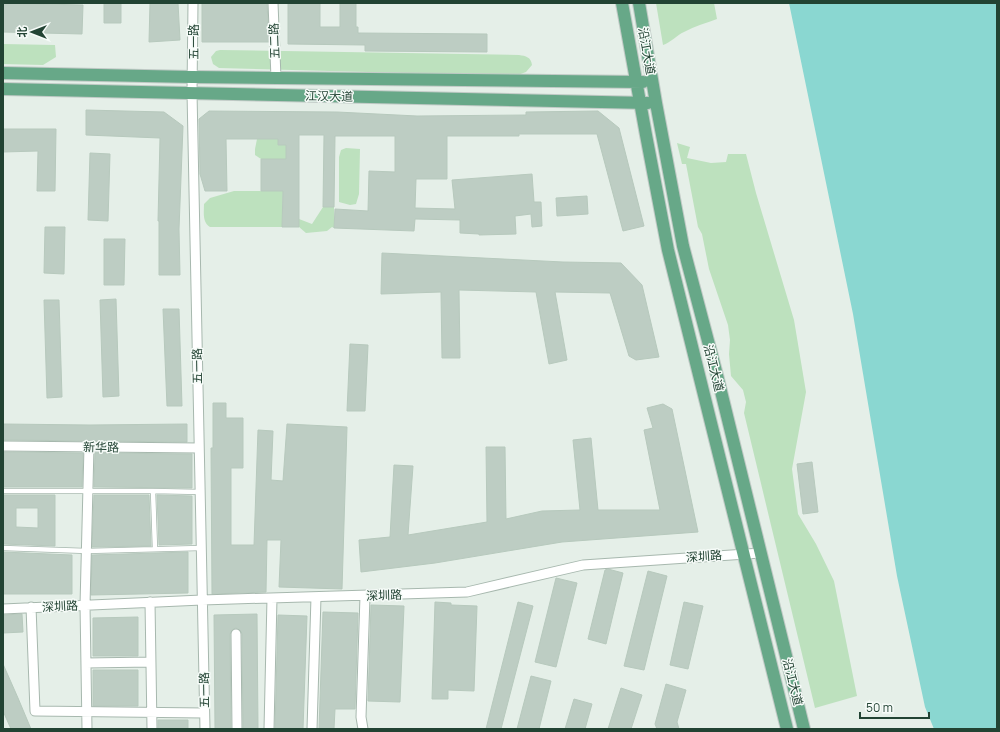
<svg xmlns="http://www.w3.org/2000/svg" width="1000" height="732" font-family="Manrope,'Noto Sans SC',sans-serif">
<rect width="100%" height="100%" fill="#e5efe8"/>
<!-- green -->
<path fill="#bde1be" d="M656,3H714L717,19C706,23 695,26 684,32C677,35 670,43 663,45Z
M3,44L55,45L56,57L43,65L3,64Z
M220,50L519,55C526,56 531,57 532,65L526,72L515,76L219,68L213,64L211,57L216,51Z
M257,139H278L286,145V159H261L255,155V149Z
M677,143L690,147L687,158L711,163L726,162L728,154H746L756,193L794,320L806,392L792,469L798,514L816,544L834,581L857,696L815,708L744,413L746,402L743,390L731,376L729,354L730,340L728,325L709,269L702,234L698,227L686,164H682Z
M346,148L360,149L359,194L356,204L350,205L339,202V157L341,150Z
M234,191H283L282,227H210C202,222 204,212 204,204L210,198Z
M323,207H334V228L332,227L327,231L306,233L299,227V219L312,224Z"/>
<!-- water -->
<path fill="#8ad7d1" d="M789,3H997V729H934L925,707L897,576L853,314Z"/>
<!-- building -->
<path fill="#bdcdc3" stroke="#b7c9bd" fill-rule="evenodd" d="M3,3L83,5L82,34L3,32Z
M104,3H121V23H104Z
M150,3H178L180,40L149,42Z
M202,3H267L269,42H202Z
M288,3H320V27H340V3H356V27H358V33L487,34V52L365,51V45L288,44Z
M86,110L164,112L183,126L179,229L180,275H159V221H158L160,138L86,135Z
M209,111L337,112L417,116L526,115V112L598,111L619,128L644,226L623,231L597,134H519V136H447V179H416L415,208L455,209L452,180L532,174L534,202H541L542,226L532,227L531,214L515,216L516,234L479,235V234L460,233V220L415,219L414,231L334,228L335,209L368,211L369,171L395,172V136H335L334,207H323L324,135H299V227H282L283,191H261V159H286V145H278V139H226L227,191H205L200,174L199,119Z
M3,129H56L55,191H37L38,151L3,152Z
M90,153L110,154L108,221L88,220Z
M587,196L588,214L557,216L556,198Z
M45,227H65L64,274L44,273Z
M104,239H125L124,285H104Z
M382,253L563,262L621,263L642,285L659,357L636,360L629,356L610,293L555,292L567,360L549,364L536,292L459,290L460,358H442L441,292L381,294Z
M116,299L119,396L103,397L100,300Z
M44,300H59L62,397L47,398Z
M163,309H179L182,406H167Z
M350,344L368,345L365,411H347Z
M213,403H226V418H243V468H231V545H254L258,430L273,431L271,480L283,481L287,424L347,427L342,589L279,587L281,540H267L266,592L212,594L211,448H213Z
M663,404L672,409L698,532L562,542L435,563L361,572L359,540L390,537L394,465L413,466L408,535L487,522L486,447H505L506,519L542,511L580,510L573,440L591,438L598,510H660L644,430L653,428L647,408Z
M3,424L90,425L187,424V442L3,440Z
M4,452L83,453L82,487H3Z
M95,453L192,454V488L94,487Z
M812,462L818,512L803,514L797,464Z
M3,495H55V546L3,544ZM16,508H38V528L16,527Z
M94,495H149L151,546L92,547Z
M157,495L192,496V544L159,545Z
M3,552L72,555V594H3Z
M188,552V593L91,595L92,555Z
M608,569L623,573L606,644L588,639L605,570Z
M648,571L667,576L644,670L624,666Z
M556,578L577,583L556,667L535,662Z
M435,602L451,603V605L477,606L474,691L448,690V699H432Z
M518,602L533,606L521,652L501,729H486Z
M684,602L703,606L688,669L670,665Z
M371,605L404,606L400,702L368,701Z
M323,612L358,613L355,709H335L334,729H319Z
M22,614L23,632L3,633V615Z
M257,614L258,729H243L242,634L241,631L236,628L233,629L230,634L231,729H215L214,615Z
M278,615L307,616L303,729H275Z
M138,617V656H93V618Z
M3,664L18,698L31,729H11L3,711Z
M93,670H138V706H93Z
M531,676L551,681L539,729H517Z
M666,684L686,690L677,722L679,729H657L655,724Z
M621,688L642,695L631,729H608Z
M574,699L592,704L585,729H565Z
M158,720H188V729H158Z"/>
<g fill="none" stroke-linecap="round" stroke-linejoin="round">
<defs>
<path id="lane" d="M3,491H153L155,549
M153,491L200,492
M3,548L87,551L201,548"/>
<path id="street" d="M193,3L192,92L205,729
M273,3L276,78
M3,446L199,448
M150,602L152,729
M31,607L35,711L204,713
M3,609L202,600L467,592L583,565L761,553
M236,634L237,729
M86,663L151,662
M87,729L85,605L89,447
M269,729L272,598
M312,729L316,597
M363,729L361,717L365,596"/>
<path id="primary" d="M622,3L646,135L668,250L787,729
M639,3L656,103L683,246L717,375L804,729
M3,73L192,77L643,82
M3,89L648,103"/>
</defs>
<!-- lane casing -->
<use href="#lane" stroke="#a7b8ae" stroke-width="6"/>
<!-- street casing -->
<use href="#street" stroke="#a7b8ae" stroke-width="11"/>
<!-- primary casing -->
<use href="#primary" stroke="#c1cac6" stroke-width="14"/>
<!-- lane -->
<use href="#lane" stroke="#fff" stroke-width="4.5"/>
<!-- street -->
<use href="#street" stroke="#fff" stroke-width="9"/>
<!-- primary -->
<use href="#primary" stroke="#67a888" stroke-width="12"/>
</g>
<g text-anchor="middle" dominant-baseline="central" stroke-width="3" stroke-linejoin="round" paint-order="stroke">
<!-- street labels -->
<g font-size="12" fill="#224333" stroke="#f6fbf8">
<text transform="translate(274 41) rotate(-92)">五二路</text>
<text transform="translate(193 42) rotate(-90)">五一路</text>
<text transform="translate(647 51) rotate(80)">沿江大道</text>
<text transform="translate(329 96) rotate(1)">江汉大道</text>
<text transform="translate(197 366) rotate(-91)">五一路</text>
<text transform="translate(714 368) rotate(76)">沿江大道</text>
<text transform="translate(101 447) rotate(1)">新华路</text>
<text transform="translate(704 556) rotate(-4)">深圳路</text>
<text transform="translate(384 595) rotate(-2)">深圳路</text>
<text transform="translate(60 606) rotate(-3)">深圳路</text>
<text transform="translate(793 682) rotate(76)">沿江大道</text>
<text transform="translate(204 690) rotate(-91)">五一路</text>
</g>
</g>
<!-- border -->
<rect width="1000" height="732" fill="none" stroke="#224333" stroke-width="8"/>
<!-- north arrow -->
<g transform="translate(32 32) rotate(270)" stroke="#f6fbf8" stroke-width="3" paint-order="stroke">
<path d="M0-3L7 15L0 10L-7 15Z" fill="#224333"/>
<text y="-6" font-size="11" font-weight="bold" text-anchor="middle" fill="#224333">北</text>
</g>
<!-- scale -->
<path d="M860 712v6h69v-6" fill="none" stroke="#224333" stroke-width="2"/>
<text x="866" y="712" font-size="12" fill="#224333" stroke="#f6fbf8" stroke-width="3" paint-order="stroke">50 m</text>
</svg>
